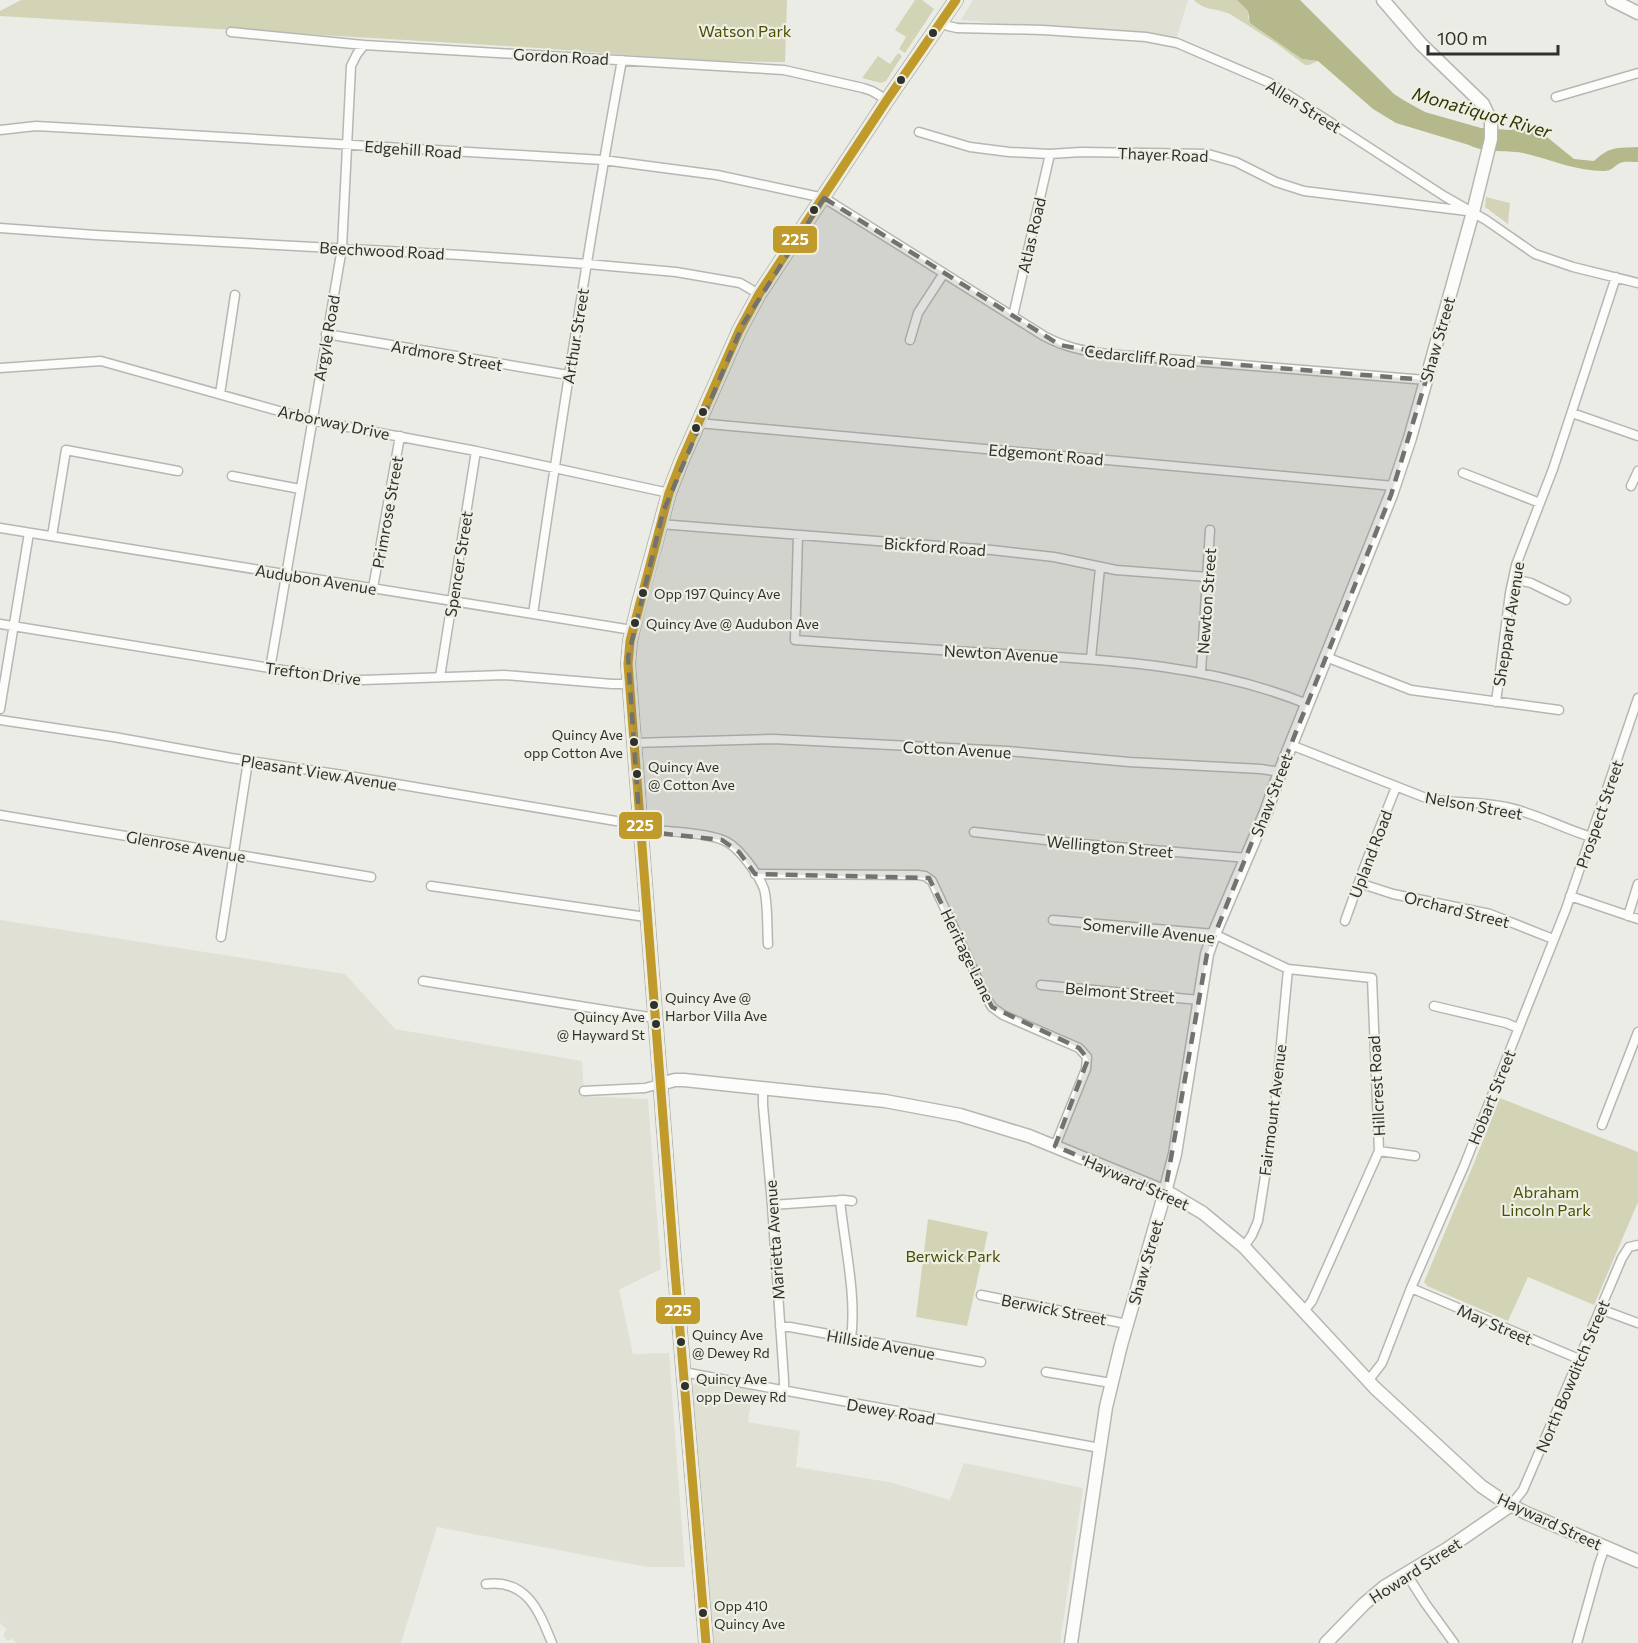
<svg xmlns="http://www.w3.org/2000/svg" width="1638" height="1643" font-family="Commissioner,sans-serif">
<rect width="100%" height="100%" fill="#ecece7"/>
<!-- built -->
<path fill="#e0e1d4" d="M973,0H1188L1176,40L961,20Z
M0,920L345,974L395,1029L582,1061L584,1096L648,1099L661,1269L619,1290L633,1354L669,1353L685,1567H647L437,1527L401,1643H16L13,1639L7,1641L3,1634L7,1630L0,1623Z
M696,1382H701L753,1390L748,1422L800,1431L796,1467L889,1482L950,1500L964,1463L1083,1488L1060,1643H713L691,1388Z"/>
<!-- green -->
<path fill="#d3d4b6" d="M21,0H787L785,62L719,61L641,56L538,48L0,16V11Z
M915,0H922L934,9L905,53L899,49L906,37L895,30Z
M1194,0H1237L1248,11V18L1302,59L1318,61L1309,65H1305L1277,44L1230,14C1217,8 1204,11 1194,0Z
M898,53L902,56L886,81L881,83L862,78L878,56L890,64Z
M1486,197L1510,203L1508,224L1485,207Z
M1500,1098L1638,1152V1202L1594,1305L1528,1277L1508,1321L1427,1286L1424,1282L1474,1163Z
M928,1219L988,1232L967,1326L916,1317Z"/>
<!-- water -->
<path fill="#b5b88a" d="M1237,0H1300L1394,94L1405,101L1425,112L1481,128L1510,130L1524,128L1547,137L1574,159L1594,161C1610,146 1617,148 1638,147V162C1633,162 1624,161 1620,163C1614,166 1612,171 1604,171C1575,171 1550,159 1523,153C1502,149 1490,155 1469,145L1396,123L1373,109L1318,61L1302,59L1250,23L1248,11Z"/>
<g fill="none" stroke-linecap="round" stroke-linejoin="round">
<defs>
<path id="street" d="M941,22L948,26L957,28L1043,30L1146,37L1177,43L1270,83L1444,196L1486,220L1535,254L1573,267L1638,283
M231,32L364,45L784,70L863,88L872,91L887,100
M1556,97L1638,73
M0,130L36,126L72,128L603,160L717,175L824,198L1044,336C1064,347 1084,351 1107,354L1426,380
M919,132L970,147L1009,152L1050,154L1081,152L1208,154L1236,162L1276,182L1304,191L1467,211
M0,228L95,235L461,255L587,264L676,272L740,283L759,294
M1013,316L1050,154
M326,334L568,375
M910,340L918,313L944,273
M0,368L101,361L311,420L476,451L669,493
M220,394L235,295
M1572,413L1638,436
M698,423L1394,486
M1463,473L1540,503
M232,476L300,489
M1631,486L1638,471
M660,524L992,550L1054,557L1116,570L1208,577
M0,528L632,630
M798,535L795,640C864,645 934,650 1004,654C1108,660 1209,664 1307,704
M52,536L66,450L178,471
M1513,579L1531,583L1566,600
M373,588L400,436
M533,614C560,429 588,244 622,60
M0,624L338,679L363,680L504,675L612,684H628
M1326,657L1411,690L1559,710
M1091,658L1100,568
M270,669L342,248L351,66L357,54L364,45
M1201,672L1210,530
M440,677L476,451
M1496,702L1510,593L1516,565L1553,469L1616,277
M0,709L29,533
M0,720L114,737L231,758L349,776L616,821L639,822
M633,743L774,739L1008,751L1129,762L1261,769L1280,772
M1291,745L1426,798C1452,804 1480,801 1506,807C1535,813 1562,828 1591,837
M0,815L371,877
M640,831C658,829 711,833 727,842C740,849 759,875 764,889C768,902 767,930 768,944
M974,832L1082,844L1247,858
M755,874L918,875L925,876L932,881L987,999L992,1007L1003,1015L1079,1048L1087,1057L1086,1069L1055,1146
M1359,883L1393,894L1490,914L1553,939
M431,886L646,917
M1570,896L1638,919
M1628,916L1638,884
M1053,920L1214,934L1288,969L1372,978L1379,1151L1312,1301L1304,1311
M1345,921L1365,865L1396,787
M221,937L248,761
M423,981L655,1018
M1041,985L1199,1000
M1434,1006L1506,1023L1518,1028
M763,1088V1105L772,1205L784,1380V1391
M584,1091L645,1088L660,1084
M1602,1125L1638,1032
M1379,1151L1415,1156
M840,1200C844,1242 857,1297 851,1338
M772,1205L844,1200L852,1201
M1244,1247L1252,1235L1258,1221L1274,1119L1288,969
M1411,1288L1579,1359
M981,1295L1127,1324
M1600,1309L1638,1323
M780,1327H790L981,1362
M683,1372L1100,1448
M1046,1372L1111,1383
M1368,1381L1382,1363L1411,1288L1464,1166L1566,909L1638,698
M1511,1505L1523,1490L1622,1258L1629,1247L1638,1245
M1406,1573L1425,1603L1454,1643
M486,1584C527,1579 539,1611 552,1643
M1577,1643L1599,1564L1605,1547"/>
<path id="secondary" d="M1612,0L1638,13
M660,1084L675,1080H684L885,1101L960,1115L1029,1136L1171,1194L1203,1213L1244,1247L1375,1388L1481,1486L1503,1501L1526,1513L1638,1561
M1071,1643L1106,1407L1121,1345L1165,1192L1175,1154L1207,954L1214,934L1266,812L1280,772L1391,495L1410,438L1473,212L1491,139V121L1483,104L1421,44L1383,0
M1326,1643L1364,1604L1384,1587L1447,1549L1511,1505"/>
<path id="primary" d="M706,1643L674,1260L628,664L630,641L639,603L669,493L681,462L739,331L759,294L887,100L956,0"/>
</defs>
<!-- street casing -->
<use href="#street" stroke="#b6b7b2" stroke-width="11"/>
<!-- secondary casing -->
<use href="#secondary" stroke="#b6b7b2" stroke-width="15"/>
<!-- primary casing -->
<use href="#primary" stroke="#b6b7b2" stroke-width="16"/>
<!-- street -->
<use href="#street" stroke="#fcfcfb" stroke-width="8"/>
<!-- secondary -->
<use href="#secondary" stroke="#fcfcfb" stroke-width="12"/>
<!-- primary -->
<use href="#primary" stroke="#fcfcfb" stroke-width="14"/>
<defs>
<path id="bus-1" d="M706,1643L674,1260L628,664L630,641L669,493L681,462L739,331L759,294L887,100L956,0"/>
</defs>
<!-- bus-1 casing -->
<use href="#bus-1" stroke="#eeefe4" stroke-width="14"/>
<!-- bus-1 -->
<use href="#bus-1" stroke="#c19a2c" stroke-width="9"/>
</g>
<!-- marked area -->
<path fill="#72726e" fill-opacity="0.2" stroke="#72726e" stroke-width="4.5" stroke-dasharray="12 8" stroke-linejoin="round" d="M824,198L1060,345L1107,354L1426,380L1391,495L1207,954L1165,1192L1055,1146L1088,1059L1079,1048L992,1007L929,878L755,874L739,852L722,840L640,831L628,657L663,512L743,324Z"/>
<!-- markers -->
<g fill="#30312d" stroke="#eeefe4" stroke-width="2">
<circle cx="933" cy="33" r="5"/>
<circle cx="901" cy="80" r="5"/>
<circle cx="814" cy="210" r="5"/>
<circle cx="703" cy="412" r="5"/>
<circle cx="696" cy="428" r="5"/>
<circle cx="643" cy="593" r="5"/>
<circle cx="635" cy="623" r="5"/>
<circle cx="634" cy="742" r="5"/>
<circle cx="637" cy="774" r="5"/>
<circle cx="654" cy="1005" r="5"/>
<circle cx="656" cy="1024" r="5"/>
<circle cx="681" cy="1342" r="5"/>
<circle cx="685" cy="1386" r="5"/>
<circle cx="703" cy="1613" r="5"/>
</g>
<g text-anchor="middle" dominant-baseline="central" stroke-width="4.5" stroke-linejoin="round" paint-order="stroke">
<!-- bus labels -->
<g font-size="14" fill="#30312d" stroke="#eeefe4" text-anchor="start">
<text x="654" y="593">Opp 197 Quincy Ave</text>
<text x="646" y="623">Quincy Ave @ Audubon Ave</text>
<text x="623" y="734" text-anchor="end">Quincy Ave<tspan x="623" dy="18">opp Cotton Ave</tspan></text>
<text x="648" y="766">Quincy Ave<tspan x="648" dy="18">@ Cotton Ave</tspan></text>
<text x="665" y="997">Quincy Ave @<tspan x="665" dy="18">Harbor Villa Ave</tspan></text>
<text x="645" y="1016" text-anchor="end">Quincy Ave<tspan x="645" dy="18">@ Hayward St</tspan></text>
<text x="692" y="1334">Quincy Ave<tspan x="692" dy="18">@ Dewey Rd</tspan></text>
<text x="696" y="1378">Quincy Ave<tspan x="696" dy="18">opp Dewey Rd</tspan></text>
<text x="714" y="1605">Opp 410<tspan x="714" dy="18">Quincy Ave</tspan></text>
</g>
<!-- park labels -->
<g font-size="16" fill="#4d4e00" stroke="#eeefe4">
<text x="745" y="30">Watson Park</text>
<text x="1546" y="1191">Abraham<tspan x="1546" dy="18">Lincoln Park</tspan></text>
<text x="953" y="1255">Berwick Park</text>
</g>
<!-- street labels -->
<g font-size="16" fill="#30312d" stroke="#eeefe4">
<text transform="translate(561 56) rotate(3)">Gordon Road</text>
<text transform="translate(1304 106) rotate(32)">Allen Street</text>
<text transform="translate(413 149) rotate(4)">Edgehill Road</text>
<text transform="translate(1163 154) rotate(2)">Thayer Road</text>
<text transform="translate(1031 235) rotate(-77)">Atlas Road</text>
<text transform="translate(382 250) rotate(3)">Beechwood Road</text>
<text transform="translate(575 336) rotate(-81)">Arthur Street</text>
<text transform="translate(326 338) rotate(-80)">Argyle Road</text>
<text transform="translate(1437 339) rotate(-74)">Shaw Street</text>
<text transform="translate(447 355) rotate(10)">Ardmore Street</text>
<text transform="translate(1140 356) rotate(6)">Cedarcliff Road</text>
<text transform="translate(334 422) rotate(12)">Arborway Drive</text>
<text transform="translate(1046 454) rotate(5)">Edgemont Road</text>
<text transform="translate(387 512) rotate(-80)">Primrose Street</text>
<text transform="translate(935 546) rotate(4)">Bickford Road</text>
<text transform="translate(458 564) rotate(-81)">Spencer Street</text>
<text transform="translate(316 579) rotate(9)">Audubon Avenue</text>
<text transform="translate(1206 601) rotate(-86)">Newton Street</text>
<text transform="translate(1508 624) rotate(-81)">Sheppard Avenue</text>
<text transform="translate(1001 653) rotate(3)">Newton Avenue</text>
<text transform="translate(313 673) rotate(7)">Trefton Drive</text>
<text transform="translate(957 749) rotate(3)">Cotton Avenue</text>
<text transform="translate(319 772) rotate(9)">Pleasant View Avenue</text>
<text transform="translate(1271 795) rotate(-69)">Shaw Street</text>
<text transform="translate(1474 805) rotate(10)">Nelson Street</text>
<text transform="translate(1599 814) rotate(-71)">Prospect Street</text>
<text transform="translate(186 846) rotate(10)">Glenrose Avenue</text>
<text transform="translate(1110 846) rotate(5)">Wellington Street</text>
<text transform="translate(1370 854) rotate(-69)">Upland Road</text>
<text transform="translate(1457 909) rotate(14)">Orchard Street</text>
<text transform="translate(1149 930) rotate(6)">Somerville Avenue</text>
<text transform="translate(968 955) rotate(64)">Heritage Lane</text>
<text transform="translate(1120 992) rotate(5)">Belmont Street</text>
<text transform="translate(1376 1086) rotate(-93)">Hillcrest Road</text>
<text transform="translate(1491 1097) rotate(-68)">Hobart Street</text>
<text transform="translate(1272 1110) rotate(-83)">Fairmount Avenue</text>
<text transform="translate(1137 1182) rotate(24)">Hayward Street</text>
<text transform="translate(774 1240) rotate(-94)">Marietta Avenue</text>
<text transform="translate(1145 1262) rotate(-74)">Shaw Street</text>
<text transform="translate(1054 1309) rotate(11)">Berwick Street</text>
<text transform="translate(1495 1324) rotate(23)">May Street</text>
<text transform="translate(881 1344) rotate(10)">Hillside Avenue</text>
<text transform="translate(1572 1376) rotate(-67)">North Bowditch Street</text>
<text transform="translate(891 1411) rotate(10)">Dewey Road</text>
<text transform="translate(1550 1521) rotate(25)">Hayward Street</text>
<text transform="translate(1415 1570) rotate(-33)">Howard Street</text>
</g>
<!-- water labels -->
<g font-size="18" font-style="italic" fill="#333400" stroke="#eeefe4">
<text transform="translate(1482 112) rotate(16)">Monatiquot River</text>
</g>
</g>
<g stroke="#eeefe4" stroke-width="2">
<rect x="772" y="225" width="46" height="29" rx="6" fill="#c19a2c"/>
<rect x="618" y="811" width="45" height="29" rx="6" fill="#c19a2c"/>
<rect x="655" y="1296" width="46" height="29" rx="6" fill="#c19a2c"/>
</g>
<g font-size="16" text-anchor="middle" font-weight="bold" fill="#fff">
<text x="795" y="245">225</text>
<text x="640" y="831">225</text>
<text x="678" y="1316">225</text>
</g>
<!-- scale -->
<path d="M1428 45v9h130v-9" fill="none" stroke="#30312d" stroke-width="3"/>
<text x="1437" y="45" font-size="18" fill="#30312d" stroke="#eeefe4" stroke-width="4.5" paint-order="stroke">100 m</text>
</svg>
